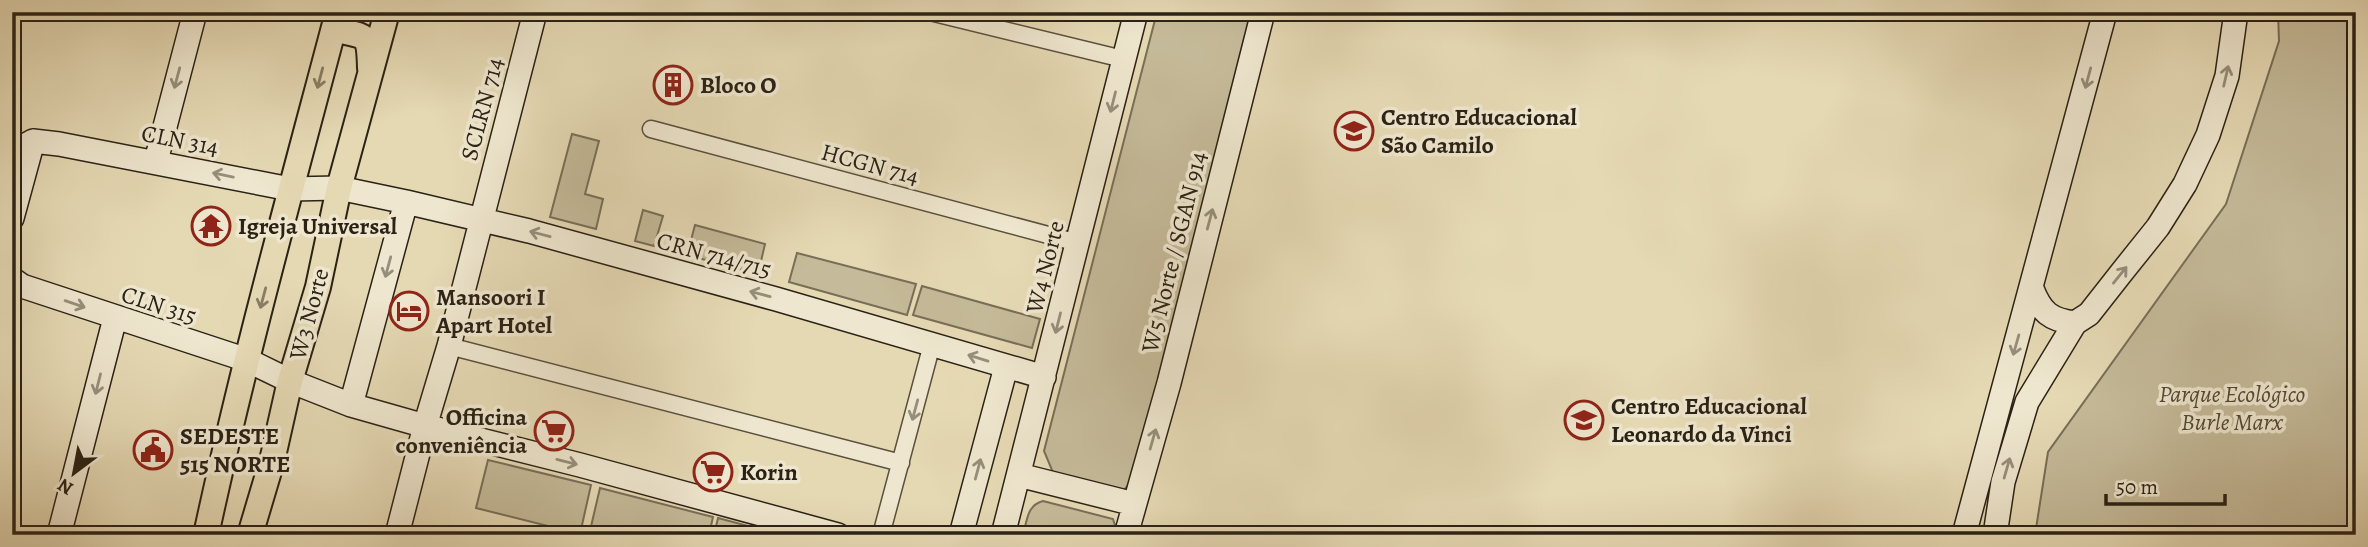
<svg xmlns="http://www.w3.org/2000/svg" width="2368" height="547" font-family="Alegreya,serif">
<rect width="100%" height="100%" fill="#e5d9b4"/>
<filter id="stains"><feTurbulence type="fractalNoise" baseFrequency=".00286" numOctaves="4"/><feColorMatrix values="0 0 0 0 .2 0 0 0 0 .09 0 0 0 0 .02 0 0 0 .5 -.17"/></filter>
<radialGradient id="worn" r=".72"><stop offset=".6" stop-color="#630" stop-opacity="0"/><stop offset="1" stop-color="#630" stop-opacity=".3"/></radialGradient>
<!-- green -->
<path fill="#c5ba99" stroke="#786e58" stroke-width="2" d="M1157,12H1255L1133,480L1122,492L1054,475L1044,451Z
M2278,12H2356V535H2035L2048,452L2226,204L2279,41Z
M572,134L599,141L585,194L603,199L596,229L550,217Z
M643,210L663,216L654,246L635,241Z
M695,225L765,244L758,274L687,255Z
M797,253L916,284L907,315L789,282Z
M922,286L1040,319L1032,348L913,315Z
M488,460L591,485L580,534L476,508Z
M600,488L713,517L709,535H589Z
M1043,501L1113,519L1118,535H1023C1027,521 1027,505 1043,501Z
M718,518L774,533L780,535H714Z"/>
<g fill="none" stroke-linecap="round" stroke-linejoin="round">
<defs>
<path id="street" d="M930,12L1123,59
M651,129L1078,243
M449,346L901,463
M881,535L932,344"/>
<path id="secondary" d="M12,153L33,141L59,144L290,189L339,188L406,202L529,231L776,299L1044,377
M156,161L195,12
M12,218L33,141
M12,279L22,286L247,360L290,381L351,405L425,426L580,465L838,535
M2032,289C2041,312 2050,320 2075,323
M351,405L406,202
M1019,475L1134,504
M59,535L115,318
M397,535L425,426L449,346L535,12
M961,535L1006,367
M1003,535L1136,12
M1126,535L1169,383L1263,12
M1964,535L2105,12
M1995,535L2003,482L2027,402L2075,323L2089,314L2122,272L2158,227L2185,184L2208,135L2227,76L2236,12"/>
<path id="primary" d="M334,29C367,38 369,31 370,68
M206,535C244,359 292,186 338,12
M250,535L272,461L290,381L318,287L339,188L387,12"/>
</defs>
<!-- street casing -->
<use href="#street" stroke="#5a503e" stroke-width="19"/>
<!-- secondary casing -->
<use href="#secondary" stroke="#2b2216" stroke-width="26"/>
<!-- primary casing -->
<use href="#primary" stroke="#2b2216" stroke-width="28"/>
<!-- street -->
<use href="#street" stroke="#eee6ce" stroke-width="16"/>
<!-- secondary -->
<use href="#secondary" stroke="#eee6ce" stroke-width="23"/>
<!-- primary -->
<use href="#primary" stroke="#e5d9b4" stroke-width="24"/>
</g>
<!-- one-way arrows -->
<defs><path id="oneway-shaft" d="M-6 0H5M1.5-3L5.5 0L1.5 3" fill="none" stroke-width="1.6" stroke-linecap="round" stroke-linejoin="round" transform="scale(1.75)"/></defs>
<g stroke="#968e7b">
<use href="#oneway-shaft" transform="translate(2226 76) rotate(-77)"/>
<use href="#oneway-shaft" transform="translate(177 78) rotate(105)"/>
<use href="#oneway-shaft" transform="translate(2088 78) rotate(105)"/>
<use href="#oneway-shaft" transform="translate(1113 102) rotate(104)"/>
<use href="#oneway-shaft" transform="translate(223 175) rotate(-168)"/>
<use href="#oneway-shaft" transform="translate(1210 219) rotate(-75)"/>
<use href="#oneway-shaft" transform="translate(540 234) rotate(-165)"/>
<use href="#oneway-shaft" transform="translate(388 267) rotate(105)"/>
<use href="#oneway-shaft" transform="translate(2120 275) rotate(-51)"/>
<use href="#oneway-shaft" transform="translate(760 294) rotate(-165)"/>
<use href="#oneway-shaft" transform="translate(75 304) rotate(19)"/>
<use href="#oneway-shaft" transform="translate(1058 323) rotate(104)"/>
<use href="#oneway-shaft" transform="translate(2016 345) rotate(106)"/>
<use href="#oneway-shaft" transform="translate(978 358) rotate(-163)"/>
<use href="#oneway-shaft" transform="translate(98 384) rotate(104)"/>
<use href="#oneway-shaft" transform="translate(915 410) rotate(105)"/>
<use href="#oneway-shaft" transform="translate(1153 439) rotate(-74)"/>
<use href="#oneway-shaft" transform="translate(567 462) rotate(14)"/>
<use href="#oneway-shaft" transform="translate(2007 468) rotate(-74)"/>
<use href="#oneway-shaft" transform="translate(978 469) rotate(-75)"/>
</g>
<g stroke="#887e65">
<use href="#oneway-shaft" transform="translate(320 78) rotate(105)"/>
<use href="#oneway-shaft" transform="translate(263 298) rotate(105)"/>
</g>
<!-- icons -->
<defs>
<symbol id="building-ring" viewBox="-11 -11 22 22"><circle r="9.5" fill="#eee6ce" stroke="#8f2418" stroke-width="1.5"/><path d="M-4-6H4V6H1V3H-1V6H-4ZM-2.5-4.3h1.7v1.8h-1.7ZM.8-4.3h1.7v1.8H.8ZM-2.5-1h1.7V.8h-1.7ZM.8-1h1.7V.8H.8Z" fill="#8f2418"/></symbol>
<symbol id="school-ring" viewBox="-11 -11 22 22"><circle r="9.5" fill="#eee6ce" stroke="#8f2418" stroke-width="1.5"/><path d="M0-5L7-2L0 1L-7-2ZM-4 1L0 2.5L4 1V4Q0 6-4 4Z" fill="#8f2418"/></symbol>
<symbol id="temple-ring" viewBox="-11 -11 22 22"><circle r="9.5" fill="#eee6ce" stroke="#8f2418" stroke-width="1.5"/><path d="M0-6L5-2H3V0L6.5 2.5H4V6H1.5V3h-3V6H-4V2.5H-6.5L-3 0V-2H-5Z" fill="#8f2418"/></symbol>
<symbol id="hotel-ring" viewBox="-11 -11 22 22"><circle r="9.5" fill="#eee6ce" stroke="#8f2418" stroke-width="1.5"/><path d="M-6-4.5h1.5V1H6V5H4.5V3h-9V5H-6ZM-4 0a1.8 1.8 0 1 1 3.6 0ZM.5 0V-2.5h3Q6-2.5 6 0Z" fill="#8f2418"/></symbol>
<symbol id="supermarket-ring" viewBox="-11 -11 22 22"><circle r="9.5" fill="#eee6ce" stroke="#8f2418" stroke-width="1.5"/><path d="M-6-5.5h2.5l.6 2H6L4.5 2H-2.5L-4.4-4H-6ZM-1.5 3.2a1.3 1.3 0 1 0 .1 0ZM3 3.2a1.3 1.3 0 1 0 .1 0Z" fill="#8f2418"/></symbol>
<symbol id="civic-ring" viewBox="-11 -11 22 22"><circle r="9.5" fill="#eee6ce" stroke="#8f2418" stroke-width="1.5"/><path d="M-.6-6.5H3V-4.5H.6V-3L4-1V1h2V6H-6V1h2V-1L-.6-3ZM-1.2 2.5V6h2.4V2.5Z" fill="#8f2418"/></symbol>
</defs>
<g fill-rule="evenodd">
<use href="#building-ring" x="651" y="63" width="44" height="44"/>
<use href="#school-ring" x="1332" y="109" width="44" height="44"/>
<use href="#temple-ring" x="189" y="204" width="44" height="44"/>
<use href="#hotel-ring" x="387" y="289" width="44" height="44"/>
<use href="#school-ring" x="1562" y="398" width="44" height="44"/>
<use href="#supermarket-ring" x="532" y="409" width="44" height="44"/>
<use href="#civic-ring" x="131" y="428" width="44" height="44"/>
<use href="#supermarket-ring" x="691" y="450" width="44" height="44"/>
</g>
<g text-anchor="middle" dominant-baseline="central" stroke-width="7" stroke-linejoin="round" paint-order="stroke">
<!-- poi labels -->
<g font-size="24" font-weight="bold" fill="#2b2216" stroke="#eee6ce" text-anchor="start">
<text x="700" y="85">Bloco O</text>
<text x="1381" y="117">Centro Educacional<tspan x="1381" dy="28">São Camilo</tspan></text>
<text x="238" y="226">Igreja Universal</text>
<text x="436" y="297">Mansoori I<tspan x="436" dy="28">Apart Hotel</tspan></text>
<text x="1611" y="406">Centro Educacional<tspan x="1611" dy="28">Leonardo da Vinci</tspan></text>
<text x="527" y="417" text-anchor="end">Officina<tspan x="527" dy="28">conveniência</tspan></text>
<text x="180" y="436">SEDESTE<tspan x="180" dy="28">515 NORTE</tspan></text>
<text x="740" y="472">Korin</text>
</g>
<!-- street labels -->
<g font-size="24" fill="#2b2216" stroke="#eee6ce">
<text transform="translate(482 109) rotate(-75)">SCLRN 714</text>
<text transform="translate(180 140) rotate(11)">CLN 314</text>
<text transform="translate(870 164) rotate(15)">HCGN 714</text>
<text transform="translate(1174 252) rotate(-76)">W5 Norte / SGAN 914</text>
<text transform="translate(714 255) rotate(15)">CRN 714/715</text>
<text transform="translate(1045 267) rotate(-76)">W4 Norte</text>
<text transform="translate(159 305) rotate(18)">CLN 315</text>
<text transform="translate(309 314) rotate(-75)">W3 Norte</text>
</g>
<!-- park labels -->
<g font-size="24" font-style="italic" fill="#524837" stroke="#eee6ce">
<text x="2232" y="394">Parque Ecológico<tspan x="2232" dy="28">Burle Marx</tspan></text>
</g>
</g>
<!-- margin -->
<rect width="2368" height="547" fill="none" stroke="#e5d9b4" stroke-width="42"/>
<rect x="14" y="14" width="2340" height="519" fill="none" stroke="#2b2216" stroke-width="3.5"/>
<rect x="21" y="21" width="2326" height="505" fill="none" stroke="#2b2216" stroke-width="2"/>
<!-- north arrow -->
<g transform="translate(74 473) rotate(212)" stroke="#eee6ce" stroke-width="5" paint-order="stroke">
<path d="M0-5L12 26L0 18L-12 26Z" fill="#2b2216"/>
<text y="-10" font-size="19" font-weight="bold" text-anchor="middle" fill="#2b2216">N</text>
</g>
<!-- scale -->
<path d="M2106 494v10h119v-10" fill="none" stroke="#2b2216" stroke-width="3.5"/>
<text x="2116" y="494" font-size="21" fill="#2b2216" stroke="#eee6ce" stroke-width="5" paint-order="stroke">50 m</text>
<rect width="100%" height="100%" filter="url(#stains)"/>
<rect width="100%" height="100%" fill="url(#worn)"/>
</svg>
